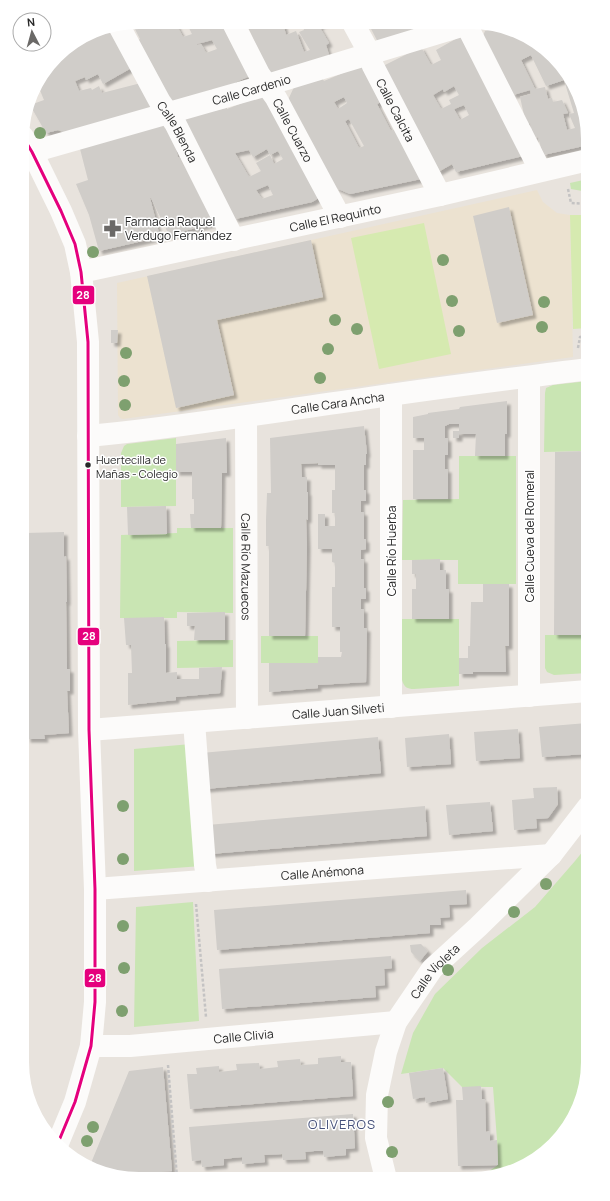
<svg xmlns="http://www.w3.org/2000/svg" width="610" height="1201" font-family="Manrope,sans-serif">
<defs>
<filter id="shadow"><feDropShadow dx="3.5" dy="3.5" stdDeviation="1" flood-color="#0004"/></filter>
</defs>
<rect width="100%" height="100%" fill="#e8e3dd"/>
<!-- education -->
<path fill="#ece2d0" d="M537,190L543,202L557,213L570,215L573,357L123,419L120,418L118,415L117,283Z"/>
<!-- green -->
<path fill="#c9e5b3" d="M588,179V192L571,189L570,183Z
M588,381V451L544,452L545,393L546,388L553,385Z
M176,438V506L121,507V453L124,446L127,444Z
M459,456H516V584H458V560H402L403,500L459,499Z
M177,528H233V613L177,612V618H120L121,535L177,533Z
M402,619H459V686L414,689C407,689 404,687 402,680Z
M545,635H588V673L554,675L547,672L545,668Z
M261,636H318V663H261Z
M233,640V667L177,668V641Z
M191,744L202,866L134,871V749Z
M588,845V1070L579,1106L564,1133L536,1159L508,1173L479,1178L498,1165L497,1140L493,1087H462L443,1068L401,1074L413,1033L435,994L482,948L535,907L575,861Z
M193,902L199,1021L134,1027L136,907Z"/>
<!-- pitch -->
<path fill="#d6eab0" d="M570,215H588V328L573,329Z
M424,223L451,354L379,369L351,238Z"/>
<!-- building -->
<path fill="#d0cdc9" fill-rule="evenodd" filter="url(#shadow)" d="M139,22H181L176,24L183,37L192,34L186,22L223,23L250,76L213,92L212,89L169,105L135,42L140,39L132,23ZM212,40L217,49L206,53L201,44L197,45V44Z
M246,23H283L286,35L296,31L304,52L310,50L299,32L304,30L302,23H326L319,26L329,43L326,45L330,58L270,75Z
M368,23L387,24H431L379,44Z
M498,27L548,51L582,102L588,145L543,155L538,137L534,138L530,123L526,124L520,97L531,94L530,90L513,95L483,36L485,31ZM531,55L546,86L564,80L574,113L569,114L575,128L567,130L563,114L568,113L562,100L553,102L552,98L548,99L545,87L535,89L521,60Z
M111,28L133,67L103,84L98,74L86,80L85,77L75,81L79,91L91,88L92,90L99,86L102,93L141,83L151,103L149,111L66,133L58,130L46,133L30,105L44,100L37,83L62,51L70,46L71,49L82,43L80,40L95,31Z
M461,36L523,156L456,172L452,164L438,172L383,66L421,47L431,65L441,60L436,50ZM454,86L459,95L449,100L451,104L441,109L433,95L443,89L444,92ZM464,105L469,115L460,120L454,109Z
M362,65L381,102L377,104L391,131L395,129L421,179L350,194L336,188L288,100L294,87L322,78L324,81ZM344,97L347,103L338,109L334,102ZM349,119L364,146L359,148L345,121Z
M260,96H263L318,197L317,199L312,202L235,219L184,124L186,117L227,108V109ZM267,149L270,155L278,151L283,159L274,164L270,155L256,163L261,171L249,177L235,153L249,150L253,157ZM268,185L273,195L262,199L256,190Z
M165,122L173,138L178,157H179L215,223L169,235L151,198H150L160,237L99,251L89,215L76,184L88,180L79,145Z
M509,207L533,315L497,323L473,216Z
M311,240L323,297L217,320L234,395L176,408L147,276Z
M111,330H118L117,343H111Z
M507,401V434H505V456H475L476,434H459V438H453V431H459V424H449L445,426V438H448V455H445V469H448V499H413V450H424V438H413V417L428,414V413L459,409L460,407Z
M364,426L367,454H366V465H364V490H366V501H361V512H364V539H366V549L361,550V559H364V588H366V599H361V609H364V628H367L366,682L318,685V688L269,692V663H318V657H341L342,652H340V627H332V587H335V563L332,562V549H318V514H325V526H335V513H332V490H335V465H318V463L301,464L302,477H307V492H308V520L306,519L307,546L305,636H269V546H266V520L267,493H271L270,438Z
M226,438L227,473H222L221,528H191L190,514H194V499H192V472H176V444Z
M588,451V476H586V487H588V522H586V533H588V569H586V580H588V591H586V601H588V613H586V624H588V635H554L555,452Z
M166,506L167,534L128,535L127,507Z
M64,532V557L66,556L67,602H66L67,669H70V691H67L69,733L44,735L45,739H27V691H28L25,533Z
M440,559V570H446V589H449V619H412V589H416V574H412V560Z
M483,584H509V646H505L506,672H473V674H459V658H468V646H470L471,602H483Z
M225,612V640H194L195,626H187V613Z
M164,617L165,644H166V673L177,672V679H199V668L222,667L220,693L176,697V700L128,705V673H132L131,645H126L124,618Z
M587,723L588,741H584L585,754L542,757L539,727Z
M518,729L520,758L476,761L474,732Z
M449,734L451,764L407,767L405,738Z
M378,737L381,773L205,789L201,753Z
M557,787L558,804L548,818L536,819L537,828L514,830L512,800L534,798L533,788Z
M490,802L493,831L449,835L446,805Z
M425,806L427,836L210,854L207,825Z
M466,890L467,904L449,905L450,917L440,918L441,925H430V933L217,950L214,910Z
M421,944L428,951L420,961L411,952L410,945Z
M391,956L392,968L384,969L385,985L375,986L376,997L222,1009L219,969Z
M341,1056V1062H351L353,1096L190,1109L187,1074H197L196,1068L219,1066V1072L237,1070L236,1064L259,1063L260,1069L278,1067L277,1061L300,1059L301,1065L318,1064V1058Z
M163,1067L172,1171L120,1176L91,1163L129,1071Z
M443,1068L448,1099L426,1103L425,1097L413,1099L409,1073Z
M481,1086L482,1099H485L486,1132L490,1131V1141L497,1140L498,1165L458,1166L456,1100H463L462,1087Z
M353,1114L355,1148L346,1149V1155L324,1157L323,1151H314L305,1152L306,1159L283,1160L282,1154L264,1155L265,1162L242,1164V1157L232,1158L224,1159V1165L202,1167L201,1160L192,1161L189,1127Z"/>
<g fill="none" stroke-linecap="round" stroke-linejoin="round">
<!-- path -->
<path stroke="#c4c3c3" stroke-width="2.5" stroke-dasharray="3 2" stroke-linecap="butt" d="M568,189L571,203L588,204
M578,348L580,337L588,336
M196,904L206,1017
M168,1065L177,1178"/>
<!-- minor -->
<g stroke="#fcfbfa" stroke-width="22">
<path id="s1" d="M233,23L259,74L276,98L340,217"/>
<path id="s2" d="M353,23L365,45L373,66L440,195"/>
<path d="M466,24L540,170"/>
<path id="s3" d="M119,26L160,102L175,123L234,240"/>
<path d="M23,137L32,152L61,211L75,244L81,272L88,342L89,730L95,889V1002L91,1046L75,1102L58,1143"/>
<path id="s4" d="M32,152L267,85L468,24"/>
<path id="s5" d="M81,272L440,195L588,160"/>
<path d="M529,377V696"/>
<path d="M391,395V707"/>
<path id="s6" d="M246,417L247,718"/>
<path id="s7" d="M88,436C179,428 268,412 357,400C434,388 511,379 588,369"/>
<path d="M194,722L205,865L208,881"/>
<path id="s8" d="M89,730L588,691"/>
<path id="s9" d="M95,889L551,855"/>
<path id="s10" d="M91,1046H130L396,1022"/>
<path id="s11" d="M386,1179L376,1138L377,1095L386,1052L396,1022L432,969L478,927L551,855L588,807"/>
</g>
<defs>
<path id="bus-1" d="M23,137L32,152L61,211L75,244L81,272L88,342L89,730L95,889V1002L91,1046L75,1102L58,1143"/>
</defs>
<!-- bus-1 casing -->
<use href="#bus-1" stroke="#fff" stroke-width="6"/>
<!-- bus-1 -->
<use href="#bus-1" stroke="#e5007d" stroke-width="3"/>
</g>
<!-- trees -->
<g fill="#7ea06f">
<circle cx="40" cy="133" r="6"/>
<circle cx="93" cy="252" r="6"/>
<circle cx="443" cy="260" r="6"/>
<circle cx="452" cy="301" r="6"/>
<circle cx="544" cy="302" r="6"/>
<circle cx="335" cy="320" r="6"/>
<circle cx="542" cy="327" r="6"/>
<circle cx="357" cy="329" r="6"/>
<circle cx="459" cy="331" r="6"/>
<circle cx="328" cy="349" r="6"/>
<circle cx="126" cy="353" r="6"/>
<circle cx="320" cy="378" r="6"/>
<circle cx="124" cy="381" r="6"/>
<circle cx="125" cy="405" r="6"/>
<circle cx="123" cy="806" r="6"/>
<circle cx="123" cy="859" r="6"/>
<circle cx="546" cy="884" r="6"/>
<circle cx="514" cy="912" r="6"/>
<circle cx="123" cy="926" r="6"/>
<circle cx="124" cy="968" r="6"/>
<circle cx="448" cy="970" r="6"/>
<circle cx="122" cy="1011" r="6"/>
<circle cx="388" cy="1102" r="6"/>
<circle cx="93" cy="1127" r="6"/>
<circle cx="87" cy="1141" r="6"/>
<circle cx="392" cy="1152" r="6"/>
</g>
<!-- icons -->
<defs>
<symbol id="pharmacy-bare" viewBox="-9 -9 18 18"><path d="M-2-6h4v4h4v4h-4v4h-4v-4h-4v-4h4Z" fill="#6b6967" stroke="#fff" stroke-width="2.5" paint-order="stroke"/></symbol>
</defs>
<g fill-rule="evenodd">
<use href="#pharmacy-bare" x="100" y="216" width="25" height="25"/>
</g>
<!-- markers -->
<circle fill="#282828" stroke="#fff" stroke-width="1.5" cx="88" cy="465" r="3.5"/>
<g text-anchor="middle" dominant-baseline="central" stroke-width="3" stroke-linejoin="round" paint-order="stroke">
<!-- bus labels -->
<g font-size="11" fill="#282828" stroke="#fff" text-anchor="start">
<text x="96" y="459">Huertecilla de<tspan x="96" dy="14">Mañas - Colegio</tspan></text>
</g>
<!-- street labels -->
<g font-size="12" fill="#282828" stroke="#fff">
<text stroke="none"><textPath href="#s4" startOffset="228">Calle Cardenio</textPath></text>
<text stroke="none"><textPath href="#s2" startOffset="97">Calle Calcita</textPath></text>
<text stroke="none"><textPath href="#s1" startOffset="123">Calle Cuarzo</textPath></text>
<text stroke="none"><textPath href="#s3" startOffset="121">Calle Blenda</textPath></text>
<text stroke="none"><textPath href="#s5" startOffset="260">Calle El Requinto</textPath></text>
<text stroke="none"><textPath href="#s7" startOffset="252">Calle Cara Ancha</textPath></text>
<text transform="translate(529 536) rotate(-90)">Calle Cueva del Romeral</text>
<text transform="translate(391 551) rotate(-90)">Calle Río Huerba</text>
<text stroke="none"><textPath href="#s6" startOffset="150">Calle Río Mazuecos</textPath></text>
<text stroke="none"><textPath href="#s8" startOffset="250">Calle Juan Silveti</textPath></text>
<text stroke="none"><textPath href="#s9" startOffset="228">Calle Anémona</textPath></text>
<text stroke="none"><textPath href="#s11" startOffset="225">Calle Violeta</textPath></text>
<text stroke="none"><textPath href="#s10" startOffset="153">Calle Clivia</textPath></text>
</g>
<!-- poi labels -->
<g font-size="12" fill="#282828" stroke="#fff" text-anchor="start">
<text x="125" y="221">Farmacia Raquel<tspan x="125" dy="14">Verdugo Fernández</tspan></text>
</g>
<!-- neighbourhood labels -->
<g font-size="13" letter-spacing="1" fill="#46517b" stroke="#fff">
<text x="342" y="1124">OLIVEROS</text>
</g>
</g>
<!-- crop -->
<path d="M0 0H610V1201H0ZM139 29H471A110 110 0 0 1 581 139V1062A110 110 0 0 1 471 1172H139A110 110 0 0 1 29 1062V139A110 110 0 0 1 139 29Z" fill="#fff" fill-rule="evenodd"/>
<g stroke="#fff" stroke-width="1.5">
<rect x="72" y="285" width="23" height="20" rx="4" fill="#e5007d"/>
<rect x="77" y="627" width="23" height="19" rx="4" fill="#e5007d"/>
<rect x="84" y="968" width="22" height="20" rx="4" fill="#e5007d"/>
</g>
<g font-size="11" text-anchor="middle" font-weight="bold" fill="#fff">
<text x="83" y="299">28</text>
<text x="89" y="640">28</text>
<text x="95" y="982">28</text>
</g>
<!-- north arrow -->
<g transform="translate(32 32) rotate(354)"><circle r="19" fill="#ffffff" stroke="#a9a9a9"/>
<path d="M0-3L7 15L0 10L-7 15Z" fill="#6b6967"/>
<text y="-6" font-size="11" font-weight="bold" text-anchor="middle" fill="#282828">N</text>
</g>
</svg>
